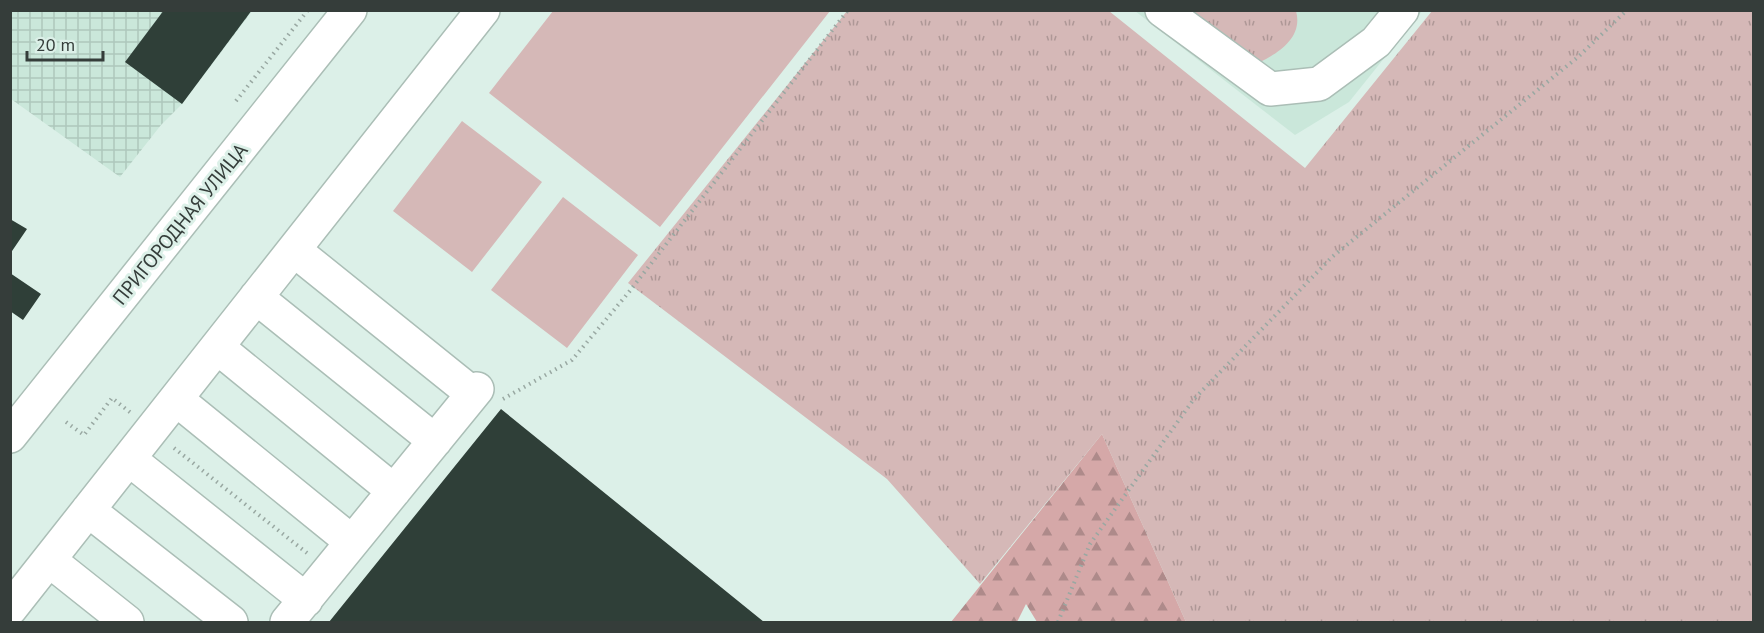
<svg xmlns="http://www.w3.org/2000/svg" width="1764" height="633" font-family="'PT Sans',sans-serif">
<defs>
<pattern id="industrial-grid" width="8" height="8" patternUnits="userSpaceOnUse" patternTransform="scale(1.5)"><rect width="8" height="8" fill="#cae7da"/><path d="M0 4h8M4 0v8" fill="none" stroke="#aec7bc"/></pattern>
<pattern id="grass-tufts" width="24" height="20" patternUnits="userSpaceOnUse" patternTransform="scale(1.5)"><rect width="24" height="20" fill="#d5b8b7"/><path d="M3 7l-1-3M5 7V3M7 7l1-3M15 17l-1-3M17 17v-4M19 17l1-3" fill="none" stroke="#ae9796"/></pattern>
<pattern id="forest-firs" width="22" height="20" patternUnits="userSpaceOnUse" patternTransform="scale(1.5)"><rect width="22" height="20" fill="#d5a8a8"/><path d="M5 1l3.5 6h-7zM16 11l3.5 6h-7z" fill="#ae8a8a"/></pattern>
</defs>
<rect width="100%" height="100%" fill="#dcf0e8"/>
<!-- built -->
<path fill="#cae7da" d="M1135,11H1422L1349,102L1295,135Z"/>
<!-- industrial -->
<path fill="url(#industrial-grid)" d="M11,11H252L182,104L161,125L120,177L11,99Z"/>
<!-- grass -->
<path fill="url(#grass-tufts)" d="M847,11H1109L1305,168L1432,11H1753V622H1186L1102,434L980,584L887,479L628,283Z
M1180,11H1296C1303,36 1281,52 1260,62Z"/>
<!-- forest -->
<path fill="url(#forest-firs)" d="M1102,434L1186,622H1037L1026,604L1017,622H951Z"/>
<!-- garden -->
<path fill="#d5b8b7" d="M553,11V10L830,11L660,227L489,93Z
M462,121L542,182L472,272L393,211Z
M563,197L638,255L567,348L491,290Z"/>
<!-- building -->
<path fill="#2f3f38" d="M164,10H252L182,104L125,62Z
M10,219L27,229L10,254Z
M10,273L41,294L23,320L10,311Z
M501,409L764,622H329Z"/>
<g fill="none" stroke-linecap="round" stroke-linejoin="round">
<defs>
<path id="minor" d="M1162,10L1270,89L1319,84L1376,42L1402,10
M294,250L473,394
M256,297L435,441
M217,347L394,491
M176,399L352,542
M10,436L350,10
M129,459L306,600
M88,510L231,622
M49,560L127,622
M10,609L483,10
M287,622L477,389"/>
</defs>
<!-- minor casing -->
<use href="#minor" stroke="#abbeb6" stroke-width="36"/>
<!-- path -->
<path stroke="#99a8a2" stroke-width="4" stroke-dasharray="1.5 4.5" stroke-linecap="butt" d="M236,101L308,10
M503,399L572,360L629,292L848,10
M66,422L84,435L112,398L131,413
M174,448L307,553
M1058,622L1090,544L1194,399L1332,257L1578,57L1627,10"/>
<!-- minor -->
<use href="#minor" stroke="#fff" stroke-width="33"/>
</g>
<g text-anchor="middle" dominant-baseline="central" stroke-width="6" stroke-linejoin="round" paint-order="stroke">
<!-- street labels -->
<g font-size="20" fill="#353d3a" stroke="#dcf0e8">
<text transform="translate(180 224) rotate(-51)">ПРИГОРОДНАЯ УЛИЦА</text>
</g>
</g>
<!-- border -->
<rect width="1764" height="633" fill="none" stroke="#353d3a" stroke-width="24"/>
<!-- scale -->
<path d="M27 51v9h76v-9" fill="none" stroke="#353d3a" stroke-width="3"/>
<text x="36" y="51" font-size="18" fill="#353d3a" stroke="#dcf0e8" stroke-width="4.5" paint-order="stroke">20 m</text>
</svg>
